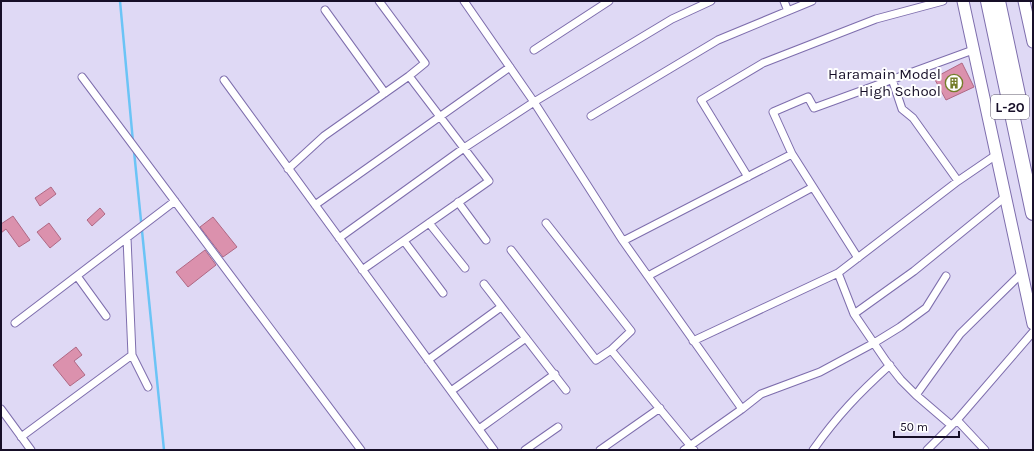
<svg xmlns="http://www.w3.org/2000/svg" width="1034" height="451" font-family="Karla,sans-serif">
<rect width="100%" height="100%" fill="#dfd9f5"/>
<g fill="none" stroke-linecap="round" stroke-linejoin="round">
<!-- stream -->
<path stroke="#6bc4f6" stroke-width="2.5" d="M120,1L133,142
M134,151L164,450"/>
</g>
<!-- building -->
<path fill="#db91ad" stroke="#af6884" d="M962,63L974,87L946,100L934,78Z
M51,187L56,194L40,206L35,198Z
M100,208L105,214L92,226L87,220Z
M13,216L30,240L19,247L6,229L1,233V224Z
M213,217L237,247L223,257L200,227Z
M49,223L61,239L50,248L37,232Z
M205,250L216,265L188,287L176,272Z
M76,347L82,355L74,361L85,375L70,386L53,365Z"/>
<g fill="none" stroke-linecap="round" stroke-linejoin="round">
<defs>
<path id="street" d="M379,1L425,63L409,76
M784,1L788,11
M325,10L385,93
M534,50L609,1
M82,77L361,450
M892,79L902,109L913,118L958,181L996,155
M224,80L494,450
M591,116L718,40L812,1
M792,154L858,258
M288,169L324,136L409,76L489,181L362,270
M748,177L701,100L763,63L876,19L943,1
M458,202L486,240
M315,205L510,67
M429,223L465,268
M546,223L631,331L611,350L694,450
M127,238L132,355L148,387
M339,238L464,148L534,102L464,1
M404,241L443,293
M623,241L792,154L773,112L808,97L814,108L973,50
M511,250L596,360L611,350
M838,273L854,314L886,361L901,380L916,395L951,425
M77,276L106,316
M648,276L813,187
M484,284L566,390
M854,314L914,271L1005,197
M15,323L175,201
M693,341L838,273L958,181
M428,360L501,307
M451,391L526,338
M916,395L960,334L1022,273
M1,409L31,450
M742,409L761,394L820,372L874,343L900,327L926,308L946,276
M957,420L985,450
M479,429L555,374
M21,437L132,355
M525,450L558,427
M600,450L660,408
M684,450L742,409L623,241L534,102L672,19L711,1
M813,450C837,416 859,393 890,365
M927,450L957,420L1033,332"/>
<path id="secondary" d="M963,1L1033,324
M1024,1L1033,42"/>
<path id="highway" d="M988,1L1033,213
M998,1L1020,104"/>
</defs>
<!-- street casing -->
<use href="#street" stroke="#7e6ead" stroke-width="9"/>
<!-- secondary casing -->
<use href="#secondary" stroke="#7e6ead" stroke-width="13"/>
<!-- highway casing -->
<use href="#highway" stroke="#7e6ead" stroke-width="16"/>
<!-- street -->
<use href="#street" stroke="#fff" stroke-width="7"/>
<!-- secondary -->
<use href="#secondary" stroke="#fff" stroke-width="11"/>
<!-- highway -->
<use href="#highway" stroke="#fff" stroke-width="14"/>
</g>
<!-- icons -->
<defs>
<symbol id="building-ring" viewBox="-11 -11 22 22"><circle r="9.5" fill="#fff" stroke="#747d29" stroke-width="1.5"/><path d="M-4-6H4V6H1V3H-1V6H-4ZM-2.5-4.3h1.7v1.8h-1.7ZM.8-4.3h1.7v1.8H.8ZM-2.5-1h1.7V.8h-1.7ZM.8-1h1.7V.8H.8Z" fill="#747d29"/></symbol>
</defs>
<g fill-rule="evenodd">
<use href="#building-ring" x="944" y="73" width="20" height="20"/>
</g>
<g text-anchor="middle" dominant-baseline="central" stroke-width="4" stroke-linejoin="round" paint-order="stroke">
<!-- shield labels -->
<rect fill="#fff" stroke="#5c5668" stroke-width="1" x="991" y="95" width="38" height="24" rx="3"/>
<g font-size="14" font-weight="bold" fill="#160e27">
<text x="1010" y="107">L-20</text>
</g>
<!-- poi labels -->
<g font-size="15" fill="#160e27" stroke="#fff" text-anchor="end">
<text x="941" y="74">Haramain Model<tspan x="941" dy="17">High School</tspan></text>
</g>
</g>
<!-- border -->
<rect width="1034" height="451" fill="none" stroke="#160e27" stroke-width="4"/>
<!-- scale -->
<path d="M894 431v6h65v-6" fill="none" stroke="#160e27" stroke-width="2"/>
<text x="900" y="431" font-size="12" fill="#160e27" stroke="#ffffff" stroke-width="3" paint-order="stroke">50 m</text>
</svg>
